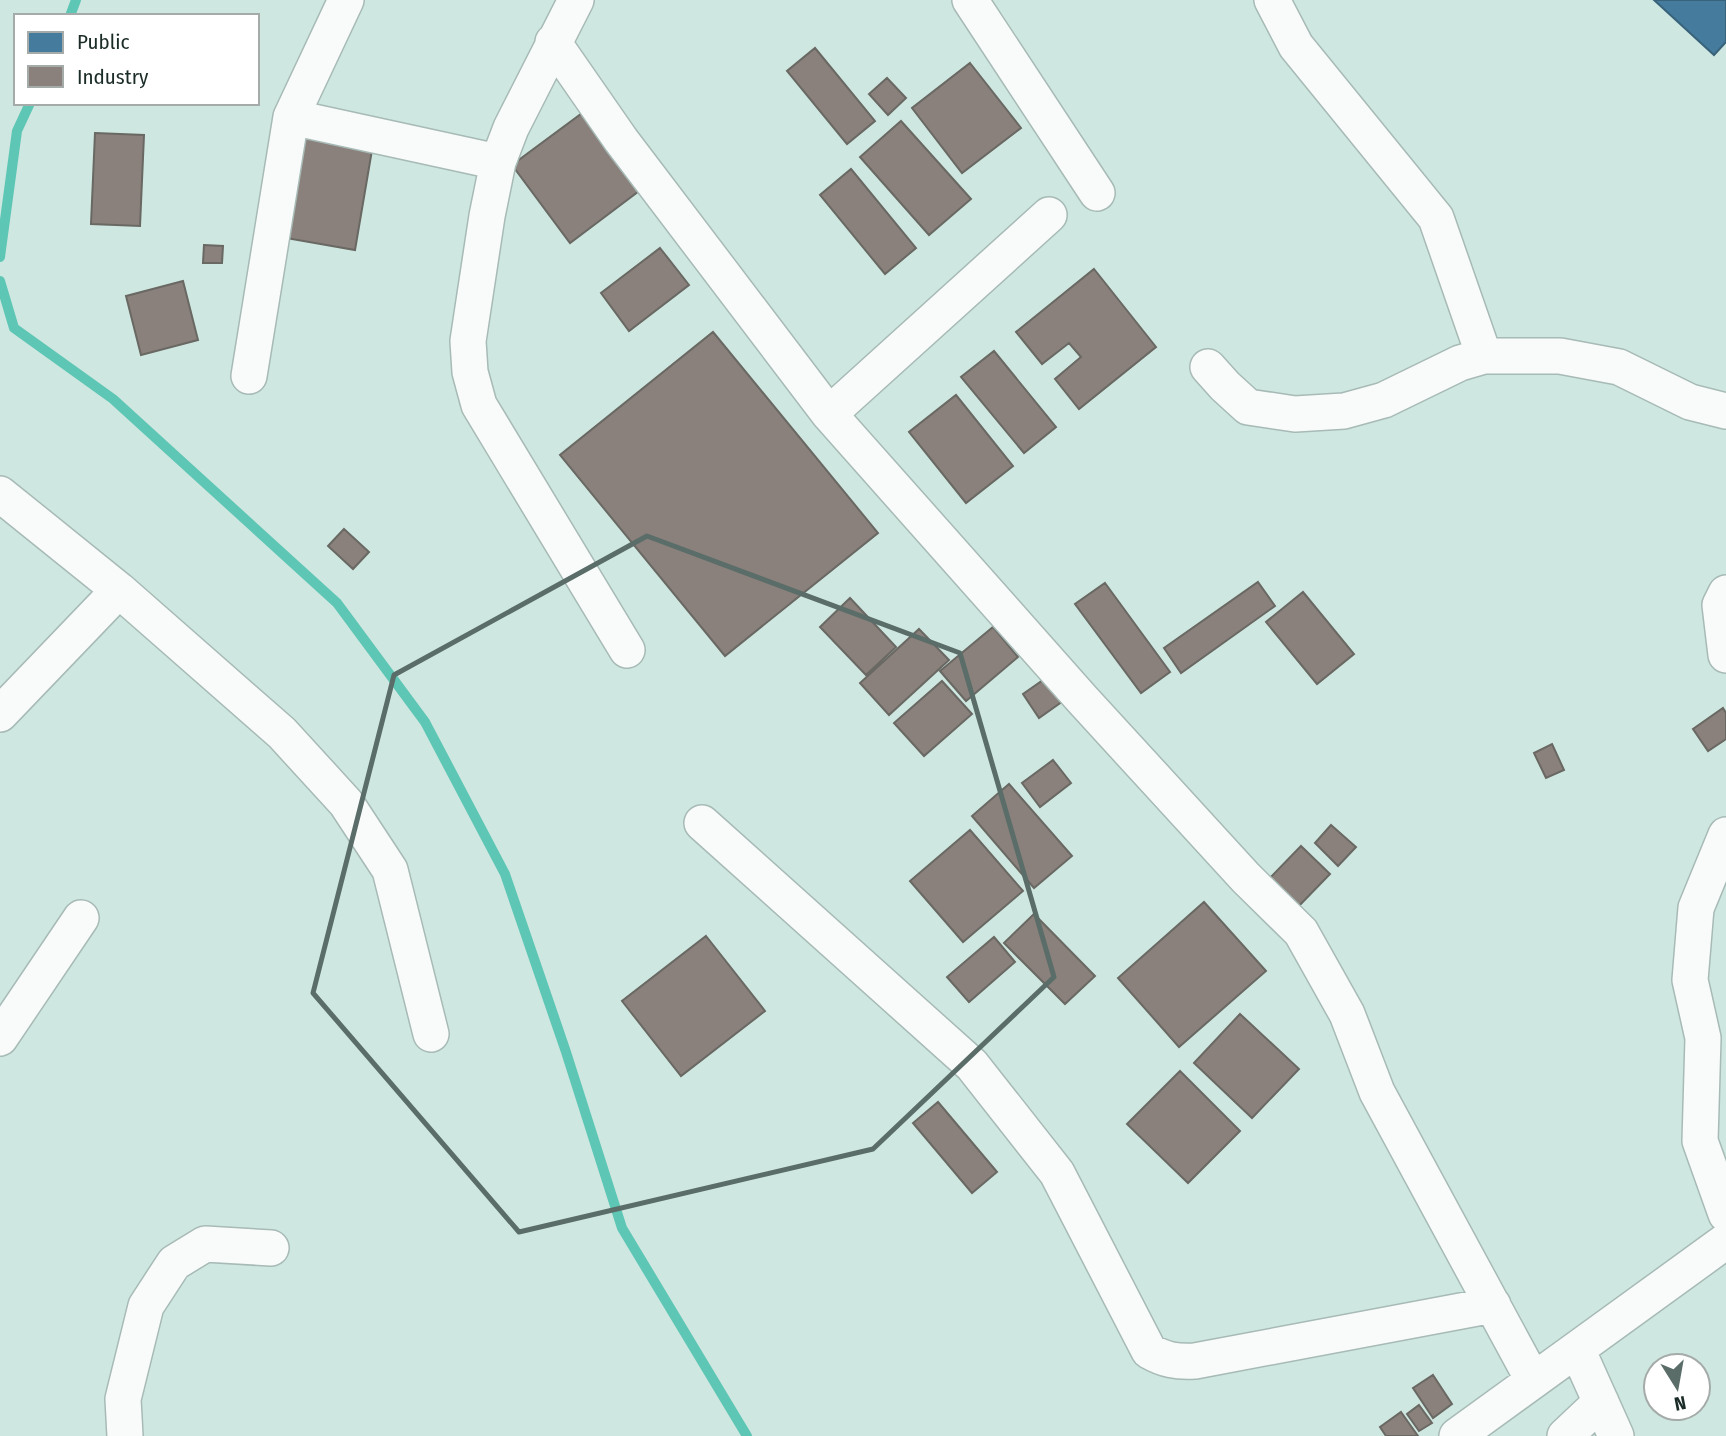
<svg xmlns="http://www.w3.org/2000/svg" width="1726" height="1436" font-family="'Fira Sans Condensed',sans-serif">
<rect width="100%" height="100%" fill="#cfe7e1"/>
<!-- public -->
<path fill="#457b9d" stroke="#38637a" stroke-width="2" d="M1654,0H1726V42L1714,55Z"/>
<!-- industry -->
<path fill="#8a817c" stroke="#696863" stroke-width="2" d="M815,48L875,121L847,144L787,71Z
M970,63L1021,128L962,173L912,108Z
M887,78L906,98L888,115L869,94Z
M585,111L643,188L570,243L512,165Z
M901,121L971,199L929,235L860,157Z
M95,133L144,135L140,226L91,224Z
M304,138L372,150L355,250L286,238Z
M851,169L916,248L885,274L820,195Z
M204,245L223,246L222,263H203Z
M660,248L689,285L629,331L601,293Z
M1094,269L1156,347L1079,409L1055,379L1081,357L1069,343L1042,364L1016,332Z
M183,281L198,340L141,355L126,296Z
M713,332L878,533L725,656L560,455Z
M994,351L1056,427L1024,453L961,377Z
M956,395L1013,466L966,503L909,432Z
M344,529L369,552L353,569L328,546Z
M1258,582L1275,606L1181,673L1164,648Z
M1105,583L1170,672L1141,693L1075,604Z
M1303,592L1354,654L1317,684L1266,622Z
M850,598L896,647L866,675L820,627Z
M993,627L1018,657L966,701L940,671Z
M919,629L949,660L889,715L860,683Z
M1046,678L1063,701L1039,718L1023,694Z
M942,681L972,714L924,756L894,723Z
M1723,708L1726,713V739L1708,751L1693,729Z
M1552,744L1564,770L1546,778L1534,753Z
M1053,760L1071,783L1040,807L1022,783Z
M1009,784L1072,856L1034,888L972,816Z
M1331,825L1356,847L1338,866L1315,843Z
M970,830L1023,891L963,942L910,881Z
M1301,846L1330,874L1294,911L1265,883Z
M1204,902L1266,971L1179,1047L1118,978Z
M1034,914L1095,976L1065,1004L1004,943Z
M706,936L765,1011L681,1076L622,1001Z
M994,937L1015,962L969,1002L947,977Z
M1240,1014L1299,1069L1252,1118L1194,1063Z
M1180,1071L1240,1131L1188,1183L1127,1124Z
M938,1102L997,1172L972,1193L913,1123Z
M1433,1375L1452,1404L1433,1418L1413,1388Z
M1419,1405L1432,1423L1419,1431L1407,1414Z
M1401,1412L1418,1436H1386L1380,1427Z"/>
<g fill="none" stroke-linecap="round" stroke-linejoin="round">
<!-- stream -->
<path stroke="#5ec6b4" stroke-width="10" d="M70,16L76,0
M0,257L17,131L30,103
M0,281L14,328L113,399L337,603L425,722L505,874L566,1052L622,1228L747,1436"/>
<defs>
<path id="minor" d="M576,0L511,128L498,162L487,216L468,341L470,372L479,405L627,650
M970,0L1097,193
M1272,0L1296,46L1436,218L1484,356H1560L1619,367L1690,402L1726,411
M553,42L621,140L829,414L1082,699L1246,878L1301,932L1347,1014L1377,1092L1533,1380
M291,117L498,162
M1208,367L1225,386L1248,407L1295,414L1344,411L1384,400L1460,363L1484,356
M249,376L291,117L346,0
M829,414L1049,215
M0,494L119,590L282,733L346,803L390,870L431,1034
M1726,593L1720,605L1726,655
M0,714L119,590
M702,823L972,1065L1057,1173L1149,1351C1165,1360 1176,1362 1195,1361L1493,1305
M1726,835L1696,908L1690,980L1703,1038L1700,1141L1726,1214
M0,1038L81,918
M1577,1349L1616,1436
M125,1436L123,1399L146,1306L174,1263L205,1244L271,1248
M1457,1436L1726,1241
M1565,1436L1601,1402"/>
</defs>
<!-- minor casing -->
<use href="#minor" stroke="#a7bab6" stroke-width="38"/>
<!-- minor -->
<use href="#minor" stroke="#f8fbfa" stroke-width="35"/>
</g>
<!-- marked area -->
<path fill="none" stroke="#5a6d69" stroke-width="5" stroke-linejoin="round" d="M647,536L960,653L1054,977L873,1149L519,1232L313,993L394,675Z"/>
<!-- legend -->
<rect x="14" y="14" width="245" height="91" fill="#ffffff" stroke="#a4aba9" stroke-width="2"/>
<rect x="28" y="32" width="35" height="21" fill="#457b9d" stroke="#a4aba9" stroke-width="2"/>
<text x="77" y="49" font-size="21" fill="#1b2c28">Public</text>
<rect x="28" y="66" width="35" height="21" fill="#8a817c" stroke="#a4aba9" stroke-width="2"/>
<text x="77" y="84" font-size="21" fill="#1b2c28">Industry</text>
<!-- north arrow -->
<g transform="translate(1677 1387) rotate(169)"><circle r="33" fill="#ffffff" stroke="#a4aba9" stroke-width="2"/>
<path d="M0-5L12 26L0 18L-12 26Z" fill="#5a6d69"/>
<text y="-10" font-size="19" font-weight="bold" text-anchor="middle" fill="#1b2c28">N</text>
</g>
</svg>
